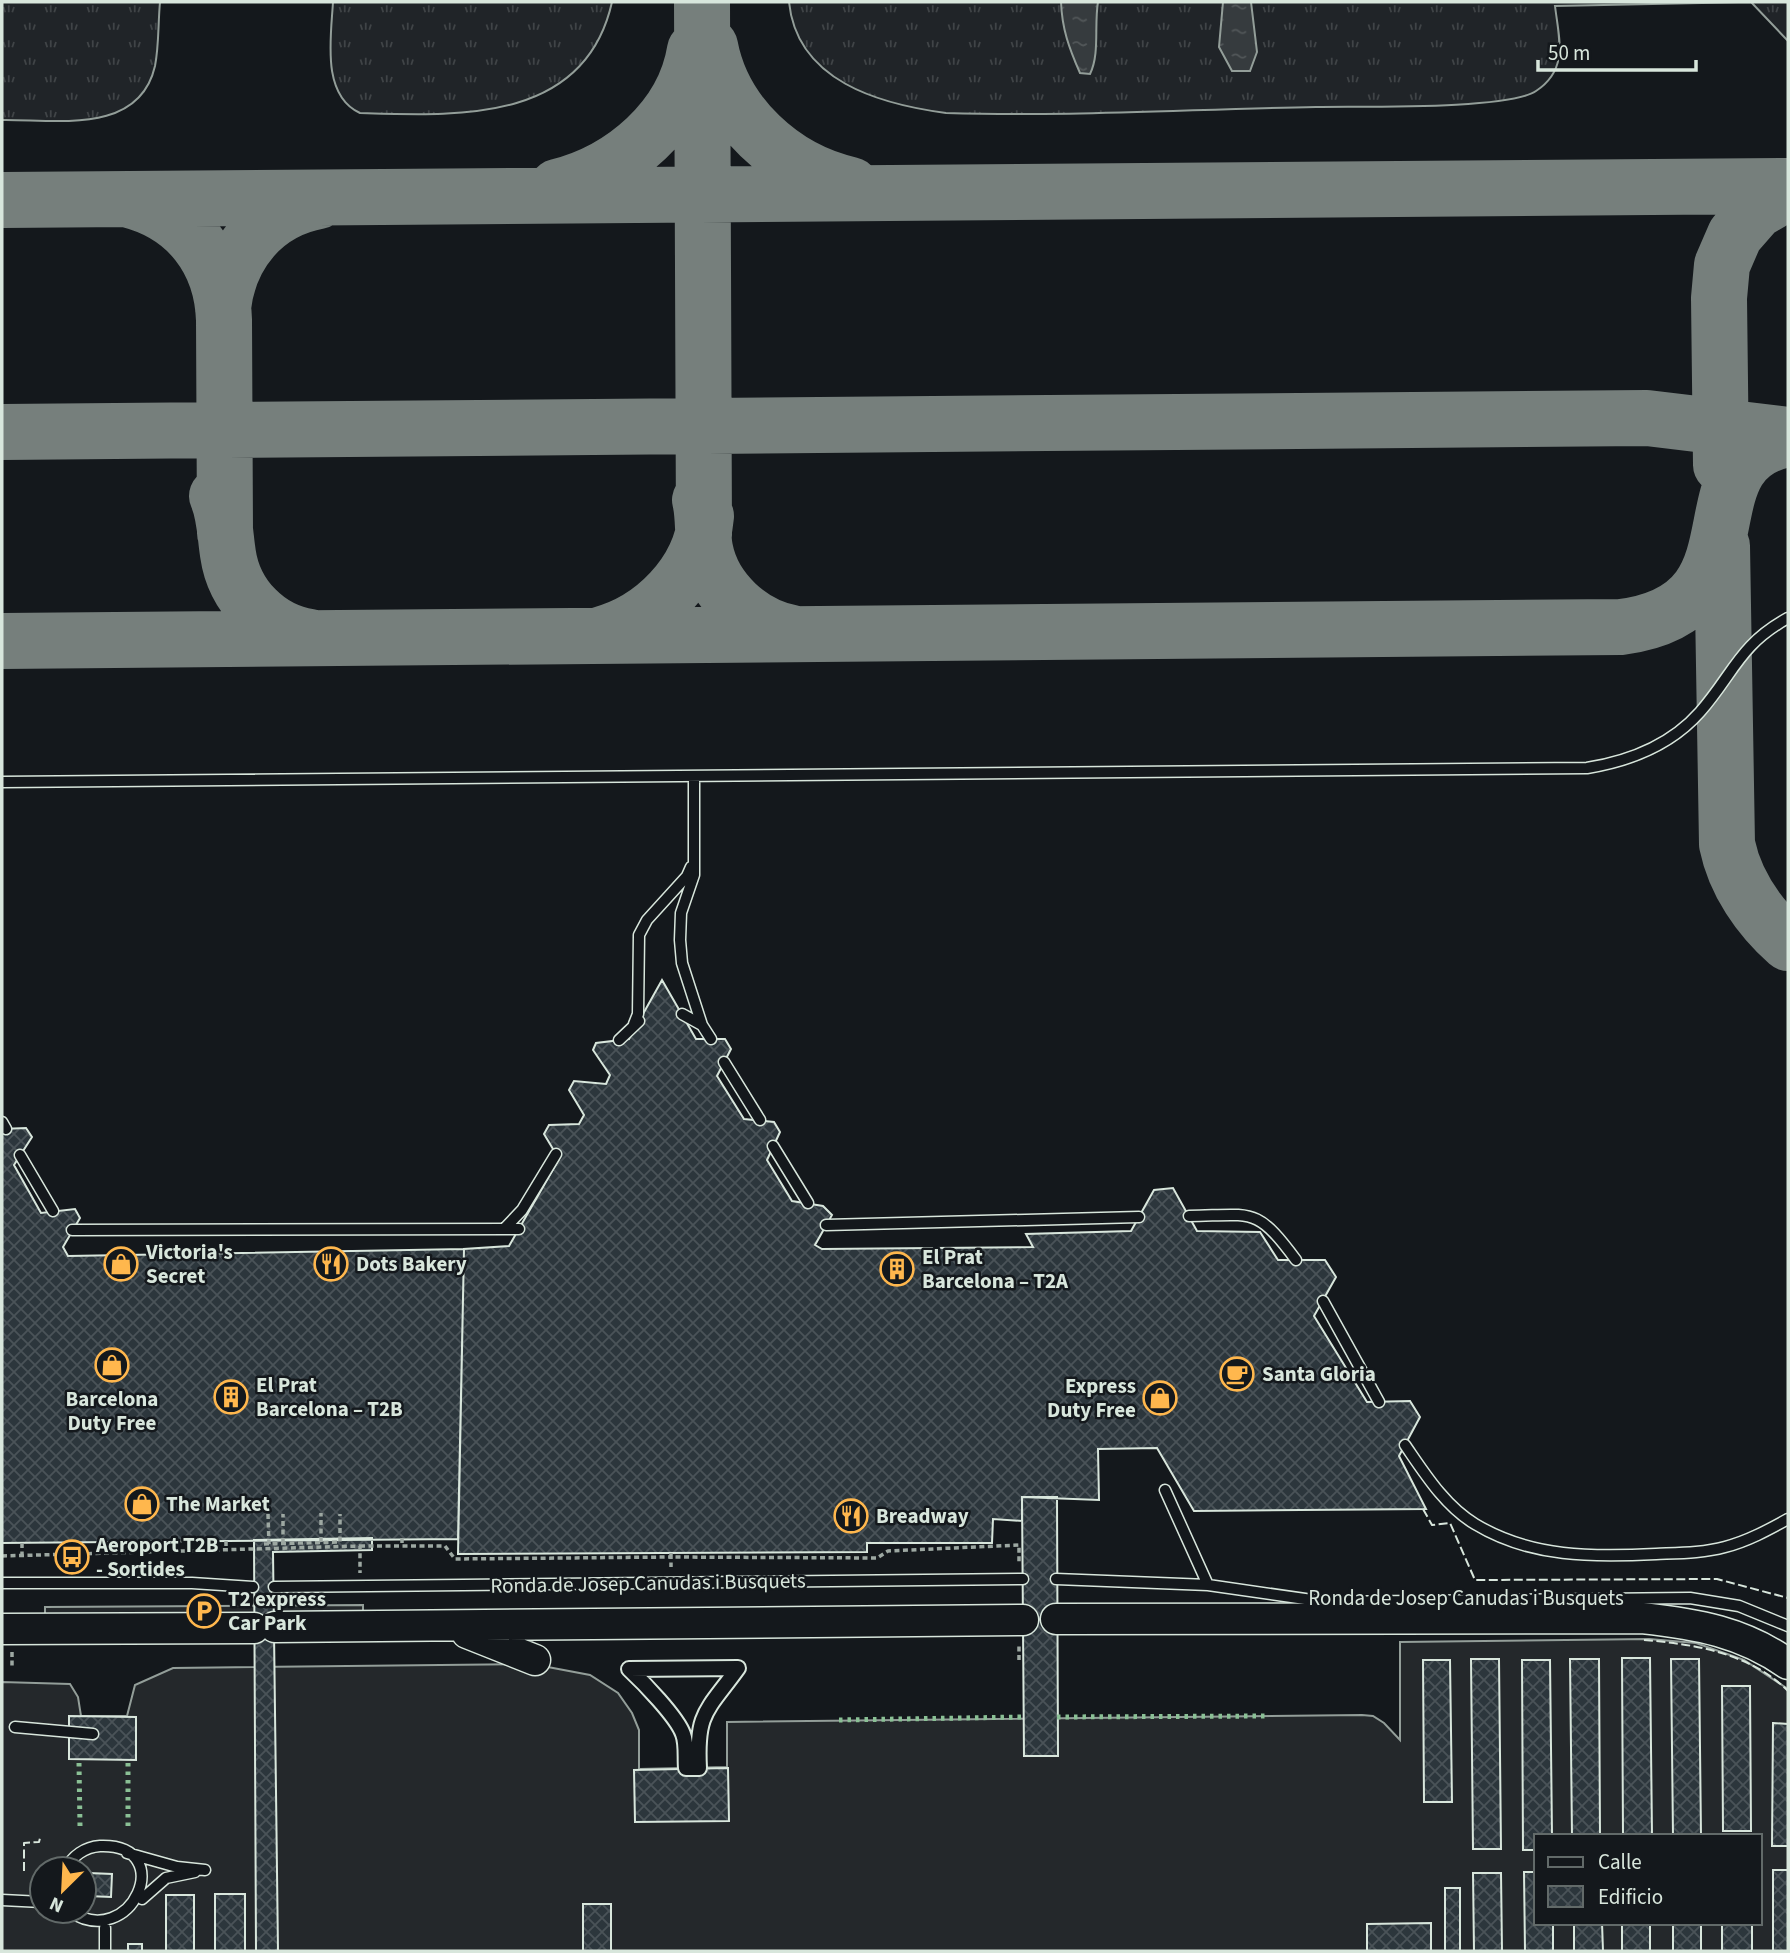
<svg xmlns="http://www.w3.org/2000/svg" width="1790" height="1953" font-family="'Source Sans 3',sans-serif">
<defs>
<pattern id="grass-tufts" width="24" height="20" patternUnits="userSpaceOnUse" patternTransform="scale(1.75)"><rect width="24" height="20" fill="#202428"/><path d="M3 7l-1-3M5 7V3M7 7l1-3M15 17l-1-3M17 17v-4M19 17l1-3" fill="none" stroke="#404447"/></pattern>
<pattern id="water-ripples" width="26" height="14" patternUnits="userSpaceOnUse" patternTransform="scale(1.75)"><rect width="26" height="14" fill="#363b3e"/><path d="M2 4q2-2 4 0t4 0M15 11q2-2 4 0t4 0" fill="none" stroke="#525759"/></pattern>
<pattern id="building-cross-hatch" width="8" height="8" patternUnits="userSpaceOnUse" patternTransform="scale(1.75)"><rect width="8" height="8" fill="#2c363c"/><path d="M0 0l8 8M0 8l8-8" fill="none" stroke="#4a5358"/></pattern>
</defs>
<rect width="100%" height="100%" fill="#14181c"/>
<!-- grass -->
<path fill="url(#grass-tufts)" stroke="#939e99" stroke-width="2" d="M2,2H160C158,23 159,46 155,66C139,136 54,119 2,120Z
M333,2H612C585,123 459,116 360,113C321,95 331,37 333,2Z
M789,2H1788V41L1751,2L1555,6C1559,39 1569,69 1536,91C1509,110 1357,106 1316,107C1193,109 1069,117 946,113C879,104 797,81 789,2Z"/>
<!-- parking -->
<path fill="#24282b" stroke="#939e99" stroke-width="2" fill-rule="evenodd" d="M363,1605V1616L45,1618V1607Z
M1649,1639L1696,1643L1744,1660L1788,1689V1951H2V1682L70,1684L78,1697L81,1716H127L135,1685L173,1668L532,1664L590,1675L618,1693L632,1713L639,1730V1769L727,1767V1722L1362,1715L1373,1716L1384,1723L1400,1740V1642ZM1536,1836H1760V1923H1536ZM42,1869H84V1911H42Z"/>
<!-- water -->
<path fill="url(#water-ripples)" stroke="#939e99" stroke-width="2" d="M1061,2H1098C1094,25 1100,54 1090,74L1080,73C1069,48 1062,29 1061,2Z
M1223,2H1251L1257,52L1250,71H1232L1219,47Z"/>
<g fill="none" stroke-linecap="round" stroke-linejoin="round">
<!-- taxiway -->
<path stroke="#767f7c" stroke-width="56" d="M702,2L704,535
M710,46C723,115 783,170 851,185
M557,187C622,171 684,119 695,50
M2,200L1788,186
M129,200C187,215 222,260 224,320L225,533
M223,308C229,254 264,211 319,201
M2,432L1647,418L1788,435
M1721,465L1719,298L1722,265L1735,235L1756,211L1788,192
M217,496C225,514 225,535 228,554C234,596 268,631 310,637
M700,500C704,516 702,533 705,549C713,591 751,625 792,633
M1722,546L1727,844C1735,883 1759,917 1788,943
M599,635C653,621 701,573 706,516
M2,641L1621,627C1774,607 1675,460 1788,439"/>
</g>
<!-- building -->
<path fill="url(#building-cross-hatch)" stroke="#d8e6dc" stroke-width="2" d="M662,980L696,1039H725L731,1049L717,1076L744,1119L774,1122L780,1132L767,1160L792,1201L823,1206L832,1215L815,1245L822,1249L1033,1247L1026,1234L1131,1231L1154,1190L1173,1188L1197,1231L1260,1232L1278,1260H1325L1336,1277L1314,1316L1367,1402L1410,1401L1420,1417L1399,1456L1426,1509L1194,1511L1157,1448L1098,1449L1099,1500L1022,1497V1521L993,1519L992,1543H867V1552L458,1554L464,1249L509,1246L559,1159L544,1134L549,1125L579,1124L584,1115L569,1090L574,1081L606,1084L610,1075L593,1050L596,1043L629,1039Z
M26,1128L32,1137L14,1165L41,1213L75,1209L80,1218L63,1247L68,1256L464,1249L458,1539L2,1543V1129Z
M1022,1497H1057L1058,1756H1024Z
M372,1538V1550L273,1552L278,1951H256L254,1540Z
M1622,1658H1650L1652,1836H1623Z
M1471,1659H1499L1501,1849H1473Z
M1570,1659H1599L1600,1836H1572Z
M1671,1659H1699L1701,1836H1673Z
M1423,1660H1450L1452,1802H1424Z
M1522,1660H1550L1552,1836H1536V1850H1523Z
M1722,1686H1750L1751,1831H1723Z
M69,1716L136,1717V1760L69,1759Z
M1773,1723L1788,1724V1846H1772Z
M728,1768L729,1821L635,1822L634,1770Z
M1773,1870H1788V1951H1773Z
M1524,1872H1536V1923H1553V1951H1525Z
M89,1873L112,1874L111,1897L88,1896Z
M1473,1873H1501L1502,1951H1474Z
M1445,1888H1460V1951H1445Z
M215,1894H245V1951H215Z
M166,1895H194V1951H166Z
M583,1904H611V1951H583Z
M1431,1923V1951H1367V1924Z
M1574,1923H1602L1603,1951H1574Z
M1622,1923H1650V1951H1622Z
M1673,1923H1701V1951H1673Z
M1722,1923H1752V1951H1722Z
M128,1944H142V1951H128Z"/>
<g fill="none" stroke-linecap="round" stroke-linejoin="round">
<defs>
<path id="service" d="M694,777V875L681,913L680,940L682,963L702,1025
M2,782L1587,768C1630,761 1670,746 1700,712C1734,673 1739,645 1788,618
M682,1014L702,1025L711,1039
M634,1024L638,1014L639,935L647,920L687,876L691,867
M619,1040L639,1021
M724,1062L760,1120
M2,1122L6,1129
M773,1146L808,1203
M20,1155L53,1211
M1189,1216C1253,1215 1256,1206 1296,1260
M826,1225L1139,1217
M505,1228L522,1210L556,1154
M72,1230L519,1229
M1323,1301L1379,1402
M1405,1445C1425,1474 1445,1506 1475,1524C1531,1558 1593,1557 1656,1554C1679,1553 1703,1553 1725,1547C1748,1541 1768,1530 1788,1519
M1165,1490L1208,1585
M1056,1579L1208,1585L1326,1602L1690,1598L1739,1606L1788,1626
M2,1583H192L253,1587
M274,1587L1023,1579
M15,1727L93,1734
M127,1853L177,1867L205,1870
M66,1869C72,1856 85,1847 100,1846C179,1843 132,1953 69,1911
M142,1899L166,1878L195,1872
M2,1900L42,1902
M105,1951V1928"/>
<path id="pedestrian" d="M738,1668C707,1711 696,1712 699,1768H686C685,1758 687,1744 683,1734C677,1717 643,1682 629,1669Z"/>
<path id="primary" d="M1056,1619L1642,1618C1697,1624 1743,1632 1788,1664
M275,1627L1023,1620
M2,1629L254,1628
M467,1633L535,1660"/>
</defs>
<!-- service casing -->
<use href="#service" stroke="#d8e6dc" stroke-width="13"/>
<!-- pedestrian casing -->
<use href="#pedestrian" stroke="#d8e6dc" stroke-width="18"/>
<!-- primary casing -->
<use href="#primary" stroke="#d8e6dc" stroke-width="33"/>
<!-- path -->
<path stroke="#9da8a2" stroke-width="3.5" stroke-dasharray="5 3.5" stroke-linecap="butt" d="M268,1514L269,1544
M402,1538V1546
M226,1541V1549
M79,1542V1554
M321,1542V1513
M22,1543V1555
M283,1543V1514
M264,1544L340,1542V1514
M360,1546H445L455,1559L671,1557V1567
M671,1553V1557L877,1558L888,1551L1019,1545V1564
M2,1556L360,1546V1573
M12,1652V1668
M1019,1660V1645"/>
<!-- service -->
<use href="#service" stroke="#14181c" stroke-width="10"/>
<!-- pedestrian -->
<use href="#pedestrian" stroke="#14181c" stroke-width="14"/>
<!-- primary -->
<use href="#primary" stroke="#14181c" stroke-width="30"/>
<!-- hedge -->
<path stroke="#8ac095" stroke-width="5" stroke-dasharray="3.5 5" stroke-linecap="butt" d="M1057,1717L1267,1716
M839,1720L1023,1717
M79,1763L80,1826
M128,1763V1827"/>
<!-- fence -->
<path stroke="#d8e6dc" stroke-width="2" stroke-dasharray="9 3.5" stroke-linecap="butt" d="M1423,1509L1432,1525L1450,1523L1475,1580L1717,1579L1788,1598
M1644,1640C1694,1644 1750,1653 1788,1691
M24,1871V1843L39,1842L40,1838"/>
</g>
<!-- icons -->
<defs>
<symbol id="shop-ring" viewBox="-11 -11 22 22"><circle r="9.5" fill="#14181c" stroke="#ffb74d" stroke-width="1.5"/><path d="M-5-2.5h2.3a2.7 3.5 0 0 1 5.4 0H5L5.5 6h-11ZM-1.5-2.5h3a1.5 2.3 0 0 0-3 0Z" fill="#ffb74d"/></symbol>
<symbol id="restaurant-ring" viewBox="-11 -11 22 22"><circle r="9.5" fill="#14181c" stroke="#ffb74d" stroke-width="1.5"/><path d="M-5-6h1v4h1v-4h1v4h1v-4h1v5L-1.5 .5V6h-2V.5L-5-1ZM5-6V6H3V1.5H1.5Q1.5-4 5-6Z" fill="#ffb74d"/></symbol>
<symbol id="building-ring" viewBox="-11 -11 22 22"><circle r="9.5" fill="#14181c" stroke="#ffb74d" stroke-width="1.5"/><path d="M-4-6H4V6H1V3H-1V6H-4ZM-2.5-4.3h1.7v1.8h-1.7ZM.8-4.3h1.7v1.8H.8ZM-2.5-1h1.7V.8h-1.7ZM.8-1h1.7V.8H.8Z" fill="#ffb74d"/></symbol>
<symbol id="cafe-ring" viewBox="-11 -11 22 22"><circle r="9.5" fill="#14181c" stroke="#ffb74d" stroke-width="1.5"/><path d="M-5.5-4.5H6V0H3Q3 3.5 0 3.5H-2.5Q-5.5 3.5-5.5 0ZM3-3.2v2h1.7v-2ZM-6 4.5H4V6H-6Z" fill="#ffb74d"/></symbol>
<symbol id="bus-ring" viewBox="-11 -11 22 22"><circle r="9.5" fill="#14181c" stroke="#ffb74d" stroke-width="1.5"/><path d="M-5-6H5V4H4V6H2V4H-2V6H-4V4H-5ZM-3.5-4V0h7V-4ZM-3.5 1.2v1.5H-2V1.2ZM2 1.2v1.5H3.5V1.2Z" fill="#ffb74d"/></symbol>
<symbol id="parking-ring" viewBox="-11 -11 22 22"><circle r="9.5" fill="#14181c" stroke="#ffb74d" stroke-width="1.5"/><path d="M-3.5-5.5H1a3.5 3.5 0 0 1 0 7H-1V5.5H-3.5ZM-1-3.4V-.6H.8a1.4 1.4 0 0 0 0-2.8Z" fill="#ffb74d"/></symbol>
</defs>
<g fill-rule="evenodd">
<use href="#shop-ring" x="102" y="1245" width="38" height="38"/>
<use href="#restaurant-ring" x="312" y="1245" width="38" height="38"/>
<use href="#building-ring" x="878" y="1250" width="38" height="38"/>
<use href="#shop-ring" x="93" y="1346" width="38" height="38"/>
<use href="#cafe-ring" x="1218" y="1355" width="38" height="38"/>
<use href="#building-ring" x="212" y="1378" width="38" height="38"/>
<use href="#shop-ring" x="1141" y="1379" width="38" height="38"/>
<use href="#shop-ring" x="123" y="1485" width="38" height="38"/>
<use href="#restaurant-ring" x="832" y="1497" width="38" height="38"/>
<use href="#bus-ring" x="53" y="1538" width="38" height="38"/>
<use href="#parking-ring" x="185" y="1592" width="38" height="38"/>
</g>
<g text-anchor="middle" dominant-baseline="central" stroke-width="5" stroke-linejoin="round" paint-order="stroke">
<!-- poi labels -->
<g font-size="21" font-weight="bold" fill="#d8e6dc" stroke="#14181c" text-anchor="start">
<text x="146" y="1252">Victoria's<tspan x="146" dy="24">Secret</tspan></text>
<text x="922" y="1257">El Prat<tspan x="922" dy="24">Barcelona – T2A</tspan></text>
<text x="356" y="1264">Dots Bakery</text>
<text x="1262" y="1374">Santa Gloria</text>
<text x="256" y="1385">El Prat<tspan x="256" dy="24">Barcelona – T2B</tspan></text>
<text x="1136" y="1386" text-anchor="end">Express<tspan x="1136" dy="24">Duty Free</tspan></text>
<text x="112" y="1399" text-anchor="middle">Barcelona<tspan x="112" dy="24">Duty Free</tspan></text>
<text x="166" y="1504">The Market</text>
<text x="876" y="1516">Breadway</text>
<text x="96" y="1545">Aeroport T2B<tspan x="96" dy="24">- Sortides</tspan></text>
<text x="228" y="1599">T2 express<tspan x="228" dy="24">Car Park</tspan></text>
</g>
<!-- street labels -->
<g font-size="21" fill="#d8e6dc" stroke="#14181c">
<text transform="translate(648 1583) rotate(-1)">Ronda de Josep Canudas i Busquets</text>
<text x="1466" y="1598">Ronda de Josep Canudas i Busquets</text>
</g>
</g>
<!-- border -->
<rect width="1790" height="1953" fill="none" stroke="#d8e6dc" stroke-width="7"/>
<!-- legend -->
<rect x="1534" y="1834" width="228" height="91" fill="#14181c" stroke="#626a69" stroke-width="2"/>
<rect x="1548" y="1857" width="35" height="10" fill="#14181c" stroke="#626a69" stroke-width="2"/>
<text x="1598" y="1869" font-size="21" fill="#d8e6dc">Calle</text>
<rect x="1548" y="1886" width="35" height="21" fill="url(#building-cross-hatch)" stroke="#626a69" stroke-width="2"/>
<text x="1598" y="1904" font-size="21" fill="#d8e6dc">Edificio</text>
<!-- north arrow -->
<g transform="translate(63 1890) rotate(204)"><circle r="33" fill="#14181c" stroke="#626a69" stroke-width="2"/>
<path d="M0-5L12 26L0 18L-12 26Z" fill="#ffb74d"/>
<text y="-10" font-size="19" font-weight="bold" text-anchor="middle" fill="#d8e6dc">N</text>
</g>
<!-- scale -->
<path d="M1538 60v10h158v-10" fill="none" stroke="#d8e6dc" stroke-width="3.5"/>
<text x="1548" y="60" font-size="21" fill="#d8e6dc" stroke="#14181c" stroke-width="5" paint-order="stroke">50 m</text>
</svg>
